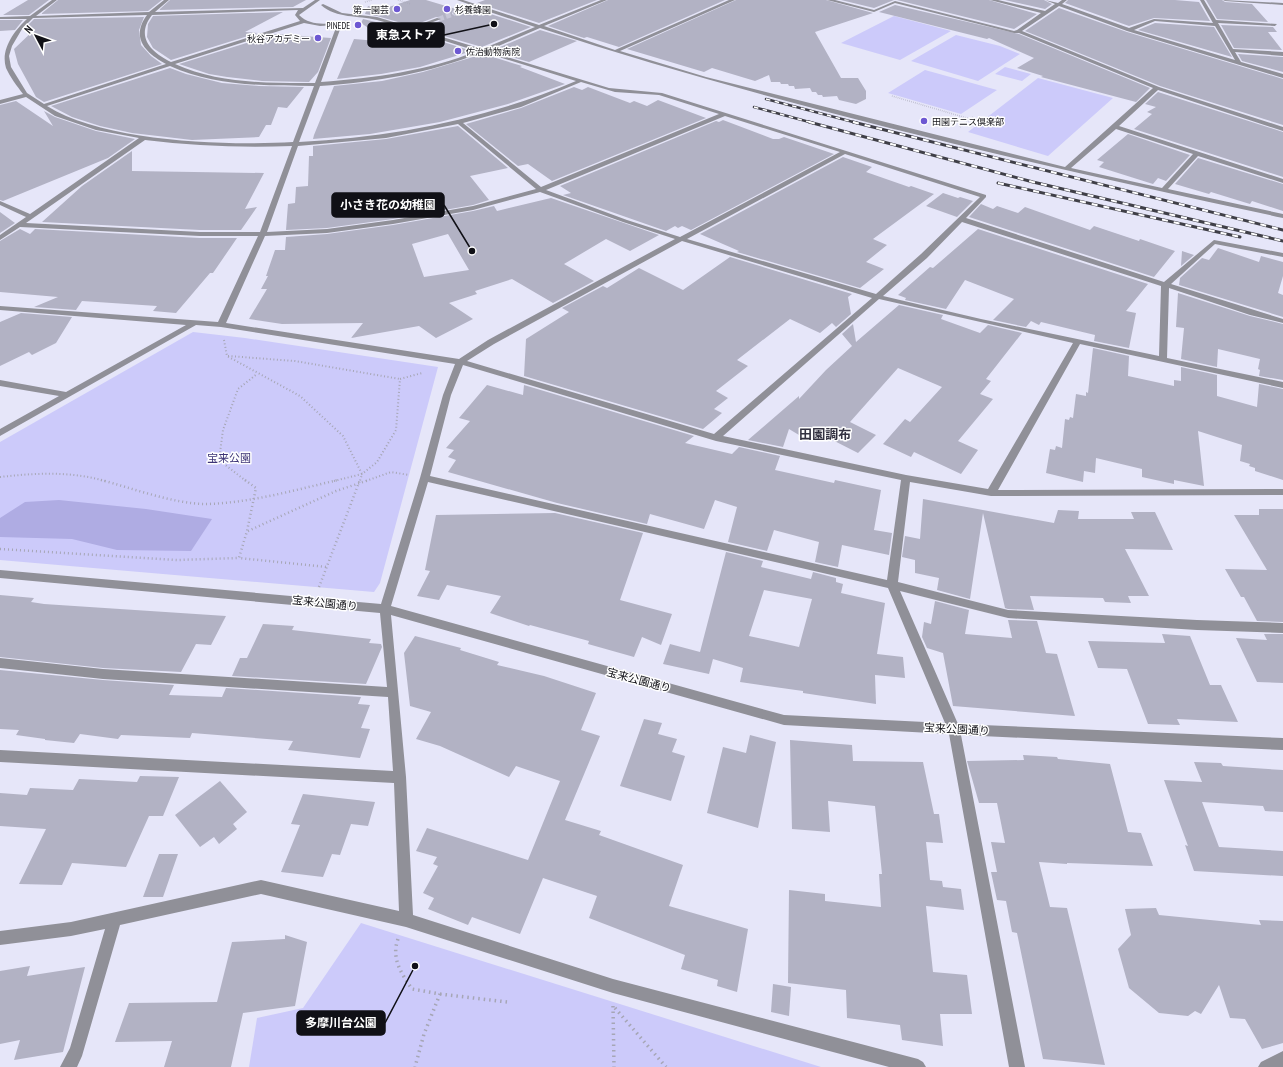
<svg xmlns="http://www.w3.org/2000/svg" width="1283" height="1067" font-family="'PT Sans Narrow','Noto Sans JP',sans-serif">
<rect width="100%" height="100%" fill="#e6e6f9"/>
<!-- green -->
<path fill="#cccafa" d="M894,16L951,31L900,60L841,43Z
M956,35L1000,46L1020,54L978,81L911,61Z
M1005,67L1031,74L1022,81L995,74Z
M925,70L997,90L961,114L888,93Z
M1038,78L1113,98L1048,156L968,132Z
M193,332L245,338L438,367L380,583L374,592L0,560V442Z
M361,923L821,1067H249L257,1018L303,1008Z"/>
<!-- water -->
<path fill="#aface3" d="M59,500L146,509L212,519L191,551L117,550L72,539L0,537V518L25,502Z"/>
<!-- building -->
<path fill="#b2b2c4" fill-rule="evenodd" d="M28,0H49L29,15H3Z
M58,0H162L148,11L41,14Z
M170,0H306L293,7L159,10Z
M410,0H426L456,9L453,11L452,14L454,15L475,9L531,27L482,47L420,29L442,20L441,18L436,17L412,26L377,16L365,14L368,6L380,10Z
M485,0H597L539,23L477,3Z
M608,0H725L619,47L587,37L584,38L548,26Z
M736,0H826L873,13L815,32L841,78H858L866,91V99L856,104L839,100L837,96L823,97L822,95H818L816,92H812L810,88L795,89L794,86H789L788,84H781L780,82H771L769,75L755,81L712,68L704,72L627,49Z
M841,0H894L874,8Z
M897,0H989L1037,14L1014,29Z
M1005,0H1044L1052,4L1045,9Z
M1068,0H1175L1199,2L1210,21L1154,18L1129,26L1065,3Z
M1206,0H1222L1225,2L1252,4L1268,22L1217,19Z
M895,5L1019,34L1150,88L1136,102L1041,77L1043,76L1017,68L1034,58L989,38L987,39L879,12Z
M1059,8L1127,32L1283,79V125L1160,86L1025,31Z
M283,12L245,32L258,33L171,60L153,48L147,37L148,24L153,16Z
M144,17L139,30L141,45L151,56L162,64L44,102L36,97L18,64L14,49L35,29L23,30L34,19Z
M363,19L389,25L472,51L420,67L381,74L337,79L354,39L389,42L361,23Z
M0,20H23L15,30L0,31Z
M1155,23L1214,27L1232,57L1138,30Z
M1221,25L1273,27L1277,32H1268L1282,50L1234,48Z
M540,30L577,41L529,62L491,51Z
M275,34L331,38L318,72L309,82L262,81L227,77L209,74L179,64Z
M483,54L522,66L520,67L565,84L508,104L440,122L370,134L313,139L314,135L334,86L382,81L423,72Z
M1238,54L1283,57V72L1242,61Z
M170,68L186,74L222,83L259,86L304,87L287,108L278,107L271,125H266L259,137L192,140L132,133L100,126L72,117L51,106Z
M574,87L582,90L588,87L630,103L634,101L647,106L658,100L706,118L552,181L528,164L518,166L466,124L521,108Z
M1158,92L1283,132V177L1134,129L1152,114L1147,112L1156,107L1145,104Z
M16,101L53,126L44,111L55,117L96,131L135,139L108,158L3,201L0,200V105Z
M723,120L773,139H779L784,137L834,154L691,230L682,226L678,228L675,226L666,231L563,195L571,193L560,186L716,121L719,122Z
M458,126L508,168L470,176L489,200L473,205L393,219L327,228L286,230L288,204L295,203L296,187L308,186L309,156H313V146L386,139Z
M1128,134L1190,155L1166,181L1158,178L1153,184L1099,167L1104,162L1097,160Z
M132,151V171L264,173L245,209L257,207L241,230H200L42,222L82,186Z
M843,157L872,167L866,172L909,187L911,186L934,194L873,239L887,245L866,262L884,269L860,288L737,252L739,251L700,234Z
M1198,158L1283,184V211L1252,201L1250,204L1211,192L1209,194L1175,184Z
M943,193L958,198L960,197L973,201L957,217L926,206Z
M551,198L659,235L630,251L606,239L564,264L594,281L553,303L512,279L475,291L477,294L449,303L473,319L436,338L419,326L351,338L363,323L282,324L249,319L267,289H261L268,276H266L275,250H285L286,237L327,234L393,225L473,211L494,206L497,211ZM448,234L469,270L424,277L412,244Z
M981,204L993,209L997,206L1018,213L1025,207L1090,230L1094,226L1139,241L1140,239L1175,251L1154,277L969,217Z
M0,212L15,223L0,233Z
M20,229L30,234L35,229L200,238H237L213,273H210L176,313L153,311L157,306L82,301L76,310L34,307L58,297L0,292V241Z
M978,229L1148,284L1126,311L1136,313L1129,348L1094,341L1095,335L1041,322L1039,325L1031,321L1026,327L993,320L1014,299L965,280L946,309L905,300L906,298L898,295L930,267L933,268Z
M1218,248L1259,262L1261,256L1283,262V276L1278,293L1283,295V317L1179,285L1180,278L1202,258L1209,260Z
M1182,251L1194,255L1181,266Z
M730,257L852,294L848,297L851,314L836,327L832,323L820,333L790,319L737,360L748,366L716,391L728,398L714,409L722,413L703,429L524,376L526,339L569,312L562,308L603,286L607,288L639,268L683,290Z
M1178,293L1250,316L1283,324V380L1259,376L1260,370L1258,369L1260,359L1218,349L1217,367L1181,359L1184,328L1176,327Z
M899,305L943,315L941,319L980,333L988,325L1022,333L986,379L991,381L980,394L993,399L958,441L978,450L961,474L914,452L911,457L883,444L905,419L910,422L942,387L898,368L850,422L876,435L858,453L807,427L799,435L789,429L783,447L748,440L799,396V399L826,370L852,346L842,334L853,324L856,342Z
M21,313L72,317L56,343L32,355L29,352L0,366V322Z
M1093,348L1129,356L1128,376L1174,386V380L1181,381V367L1217,375V396L1257,407L1259,384L1283,389V480L1255,471V468L1249,466L1250,464L1240,461L1242,445L1198,431L1204,486L1174,480V484L1142,477V469L1096,458L1095,473L1084,471L1083,482L1046,473L1050,449L1055,450L1056,446L1062,448L1065,419L1069,420L1070,417L1073,418L1076,394L1086,396V392L1088,393Z
M487,385L523,395L524,385L694,436L685,443L732,454L739,447L780,456L775,470L834,483L835,480L881,490L874,530L892,533L889,555L842,545L838,567L815,562L819,542L774,530L767,551L728,542L737,507L715,500L704,529L650,514L647,524L557,503L448,472L456,460L448,457L454,450L446,448L470,421L459,418Z
M923,499L1054,523L1058,510L1079,511L1078,519H1134L1131,512H1155L1173,550L1125,549L1149,596H1128L1131,603L1105,602L1103,598L1030,596L1034,610L1008,609L1005,608L983,513L970,599L937,590L939,578L915,573V560L902,557L905,536L920,539Z
M1259,509H1283V622L1257,621L1244,597H1241L1225,569L1267,570L1234,515H1259Z
M555,513L643,533L620,600L672,614L661,645L642,637L634,657L588,644L589,641L530,625L529,626L490,613L501,596L447,585L439,600L417,596L430,571L425,570L436,515Z
M726,552L763,561L761,567L811,579L813,572L836,578V582L843,584L841,593L885,603L877,654L903,657L905,678L875,675L876,704L803,693V691L740,682L743,668L713,659L709,674L663,664L670,644L700,652ZM764,590L812,599L799,647L749,636Z
M0,595L34,598L31,602L44,604L226,616L211,645L196,644L181,672L103,668L0,657Z
M935,601L969,610L965,634L1012,638L1008,620L1037,621L1046,653L1057,654L1075,716L953,706L943,653L927,648L922,637L924,622L931,624Z
M263,624L294,626L292,630L371,639L369,643L381,644L382,647L366,684L232,676L240,658H247Z
M1162,634L1190,636L1210,685H1221L1238,722L1177,719L1180,725L1148,724L1127,669L1098,668L1088,641L1165,643Z
M1264,634H1283V683L1257,682L1236,638L1267,640Z
M415,636L461,648L460,650L499,662L497,665L544,676L596,693L581,730L600,736L565,820L601,831L599,835L683,865L669,906L748,929L737,992L717,986L718,980L681,969L685,955L589,918L597,896L543,878L520,934L472,917L468,925L428,909L434,898L423,893L438,866L433,864L437,857L416,851L427,828L528,860L560,781L516,766L509,777L440,746L416,739L431,712L410,706L404,653Z
M0,670L103,680L174,685L169,695L222,697L226,688L361,697L358,704L370,705L361,728L370,729L360,758L288,750L293,741L192,733L190,738L121,735L118,739L80,734L74,743L45,740V739L16,735L19,730L0,729Z
M644,719L662,723L658,734L677,739L672,752L685,756L671,801L620,786Z
M750,735L776,742L758,828L707,813L723,747L746,753Z
M790,740L852,745L853,761L923,762L934,814H939L943,843L926,842L930,880L942,881L943,887L961,889L964,910L926,906L933,972L967,975L972,1014H940L943,1046L902,1040L900,1025L847,1018L846,990L788,983L789,890L825,894V901L881,907L879,874H882L875,806L828,801L830,832L792,829Z
M1023,755L1057,757L1058,759L1110,764L1128,832L1141,833L1153,866L1067,863V864L1039,862L1050,907L1067,908L1105,1065L1043,1059L1017,933L1012,932L1006,901L997,900L991,872H997L991,842L1005,843L997,803H979L967,761L1024,760Z
M1194,762L1221,763L1223,766L1283,770V812L1265,811L1263,806L1202,802L1219,847L1283,851V876L1194,871L1185,845L1188,846L1164,780L1202,782Z
M140,776L179,777L163,816H149L126,867L72,863L62,885L19,884L46,829L0,826V793L27,795L30,788L73,790L79,779L137,782Z
M220,781L247,812L233,824L237,829L219,844L214,837L200,847L175,815Z
M303,794L375,802L368,826L351,824L340,855L332,854L323,877L281,872L300,825L291,824Z
M159,854H178L163,897H143Z
M1156,908L1159,915L1261,925L1259,920L1283,921V1043L1262,1049L1245,1019L1230,1018L1219,985L1201,1014L1195,1011L1188,1016L1159,1013L1129,988L1118,949L1131,935L1125,909Z
M285,935L307,942L295,1006L243,1013L231,1067H164L172,1041L115,1042L129,1003L217,1002L232,942L285,939Z
M30,966L27,976L85,967L63,1052L14,1060L20,1040L0,1044V971Z
M773,984L791,987L789,1016L771,1012Z"/>
<g fill="none" stroke-linecap="round" stroke-linejoin="round">
<!-- minor-tunnel -->
<path stroke="#c6c6d7" stroke-width="5" stroke-dasharray="5 2.5" stroke-linecap="butt" d="M439,19L456,13"/>
<!-- path-far3 -->
<path stroke="#a6a6b5" stroke-width="1.5" stroke-dasharray="0.5 1.5" stroke-linecap="butt" d="M398,0L411,4
M365,2L372,0
M892,96L970,119
M960,127L973,117"/>
<!-- path-far2 -->
<path stroke="#a6a6b5" stroke-width="2" stroke-dasharray="1 2.5" stroke-linecap="butt" d="M224,340L227,356L300,396L343,436L362,474L360,481
M228,356L295,361L400,379
M0,477C35,473 71,471 105,481
M246,481L219,460L223,430L238,389L257,374
M334,481L362,474L377,462L396,430L400,379L422,373
M366,481L391,472L409,475"/>
<!-- path-far1 -->
<path stroke="#a6a6b5" stroke-width="2.5" stroke-dasharray="1 3" stroke-linecap="butt" d="M101,480C132,488 174,504 206,504C250,503 295,490 338,480
M245,480L256,488L247,531L239,558L327,567
M248,531L336,491L369,480
M0,549L177,560L239,558
M319,587L360,480"/>
<!-- path -->
<path stroke="#a6a6b5" stroke-width="3.5" stroke-dasharray="1.5 4" stroke-linecap="butt" d="M398,939C391,958 401,973 412,989L440,994L424,1034L415,1067
M440,994L507,1002
M613,1006L614,1067
M615,1008L666,1067"/>
<!-- minor -->
<path fill="#909098" fill-rule="evenodd" d="M52,0H57L36,16L149,12L164,0H169L155,12L303,8L315,0H320L299,15C311,27 330,24 345,21L347,22L342,24L321,82C375,78 427,71 477,51C444,41 410,29 377,20C358,15 337,19 321,5L323,4L342,13L377,17L482,49L535,27L475,7L454,14V12L471,5L457,0H463L539,25L601,0H607L544,26L615,50L729,0H735L620,51L706,77L1065,167L1153,88L1019,33H1014L895,3L874,12L827,0H835L874,10L895,1L1014,31L1017,30L1041,13L990,0H998L1045,11L1055,4L1045,0L1058,3L1062,0H1067L1062,4L1129,28L1154,19L1213,23L1200,0H1204L1216,20L1277,24L1275,26L1218,23L1233,49L1283,52V56L1235,52L1241,62L1283,74V78L1127,31L1059,6L1022,31L1159,87L1283,127V131L1158,90L1119,126L1283,179V183L1198,156L1168,189L1283,214V218C1033,164 783,108 540,28L487,51L609,88L662,93L986,195V197L966,218L1164,282L1214,240L1283,253V257L1215,244L1171,284L1283,319V323L1250,315L1169,288L1167,358L1283,382V388L1080,344L998,490L1283,489V495L991,496L910,482L898,582L1008,610L1197,620L1283,623V633L1197,630L1008,618L900,591L958,724L1283,738V750L961,735L1025,1067H1009L949,734L784,725L391,615L406,777L413,915L613,979L918,1059L923,1062L926,1067H889L613,993L406,927L261,894L120,925L82,1056L77,1067H60L70,1048L105,929L71,936L0,945V931L71,922L261,880L399,911L394,783L0,762V750L393,771L388,697L103,679L0,668V658L103,669L387,687L380,613L0,578V570L381,604L420,478L443,395L455,364L221,327L196,325L0,436V429L59,396L0,386V380L66,392L186,325L0,310V306L218,322L258,236H200L20,227L0,240V235L26,217L0,205V201L30,214L139,138L96,130L55,116L26,97L0,104V100L23,94C17,86 10,77 6,68C0,49 15,30 27,19H0V17L30,16ZM298,10L295,15L300,21L171,62C151,52 135,37 152,15ZM147,15C130,38 146,53 166,64L44,104L27,93L11,67L9,56L12,46L22,29L33,18ZM1155,21L1215,26L1235,60L1134,30ZM304,23L320,26L337,25L315,83C269,83 219,84 175,64ZM483,52L576,81C487,119 395,137 299,142L320,86C376,82 430,73 483,52ZM170,66C214,86 267,86 314,86L293,142C226,146 104,142 47,106ZM581,82L615,92L659,95L719,114L541,187L463,123L521,107ZM725,116L840,152L680,237L627,220L546,190ZM458,124L536,189L473,206L393,220L327,229L267,232L298,146L386,138ZM1116,129L1193,154L1162,188L1071,168ZM145,140C194,146 243,148 292,146L260,232H200L26,223ZM845,154L980,197L921,254L876,294L687,239ZM540,192L623,222L675,239L488,340L459,359L226,323L265,236L327,233L393,224L473,210ZM962,222L1161,286L1159,356L981,319L883,296L927,258ZM682,241L872,298L714,434L467,361L494,344ZM879,299L1073,343L988,489L906,475L723,436ZM463,365L716,441L901,480L887,580L430,476L451,395ZM428,482L888,588L945,723L784,715L391,606Z
M1223,0L1283,3V5L1225,1Z
M437,18L441,19L417,28L413,27Z
M1283,1051V1067H1258L1261,1062Z"/>
<defs>
<path id="rail-far1" d="M766,99L857,123
M754,107L813,123"/>
<path id="rail" d="M809,122L1033,182L1283,241
M853,122L1283,230
M998,183L1240,237"/>
</defs>
<!-- rail-far1 casing -->
<use href="#rail-far1" stroke="#3f3f47" stroke-width="2.5"/>
<!-- rail casing -->
<use href="#rail" stroke="#3f3f47" stroke-width="3"/>
<!-- rail-far1 -->
<use href="#rail-far1" stroke="#fff" stroke-width="1.5" stroke-dasharray="4.5" stroke-linecap="butt"/>
<!-- rail -->
<use href="#rail" stroke="#fff" stroke-width="2" stroke-dasharray="6" stroke-linecap="butt"/>
</g>
<!-- markers -->
<g fill="#6d58d2" stroke="#fff" stroke-width="1.5">
<circle cx="397" cy="9" r="4"/>
<circle cx="447" cy="9" r="4"/>
<circle cx="358" cy="25" r="4"/>
<circle cx="318" cy="38" r="4"/>
<circle cx="458" cy="51" r="4"/>
<circle cx="924" cy="121" r="4"/>
</g>
<g text-anchor="middle" dominant-baseline="central" stroke-width="3" stroke-linejoin="round" paint-order="stroke">
<!-- far-poi labels -->
<g font-size="9" fill="#101016" stroke="#fff" text-anchor="end">
<text x="389" y="9">第一園芸</text>
<text x="455" y="9" text-anchor="start">杉養蜂園</text>
<text x="350" y="25">PINEDE</text>
<text x="310" y="38">秋谷アカデミー</text>
<text x="466" y="51" text-anchor="start">佐治動物病院</text>
<text x="932" y="121" text-anchor="start">田園テニス倶楽部</text>
</g>
<!-- park labels -->
<g font-size="11" fill="#3e3577" stroke="#fff">
<text x="229" y="458">宝来公園</text>
</g>
<!-- street labels -->
<g font-size="11" fill="#101016" stroke="#fff">
<text transform="translate(325 603) rotate(6)">宝来公園通り</text>
<text transform="translate(639 680) rotate(15)">宝来公園通り</text>
<text transform="translate(957 729) rotate(3)">宝来公園通り</text>
</g>
<!-- quarter labels -->
<g font-size="13" font-weight="bold" fill="#323140" stroke="#fff">
<text x="825" y="434">田園調布</text>
</g>
</g>
<!-- callouts -->
<path fill="none" stroke="#101016" stroke-width="1.5" d="M494 24L444 35M472 251L444 205M415 966L385 1023"/>
<g fill="#101016" stroke="#fff" stroke-width="1.5">
<circle cx="494" cy="24" r="4"/>
<circle cx="472" cy="251" r="4"/>
<circle cx="415" cy="966" r="4"/>
</g>
<g fill="#101016" stroke="#101016" stroke-width="1.5">
<rect x="368" y="23" width="76" height="24" rx="4"/>
<rect x="332" y="193" width="112" height="24" rx="4"/>
<rect x="297" y="1011" width="88" height="24" rx="4"/>
</g>
<g font-size="12" text-anchor="middle" font-weight="bold" fill="#fff">
<text x="406" y="39">東急ストア</text>
<text x="388" y="209">小さき花の幼稚園</text>
<text x="341" y="1027">多摩川台公園</text>
</g>
<!-- north arrow -->
<g transform="translate(36 36) rotate(311)" stroke="#ffffff" stroke-width="3" paint-order="stroke">
<path d="M0-3L7 15L0 10L-7 15Z" fill="#101016"/>
<text y="-6" font-size="11" font-weight="bold" text-anchor="middle" fill="#101016">N</text>
</g>
</svg>
